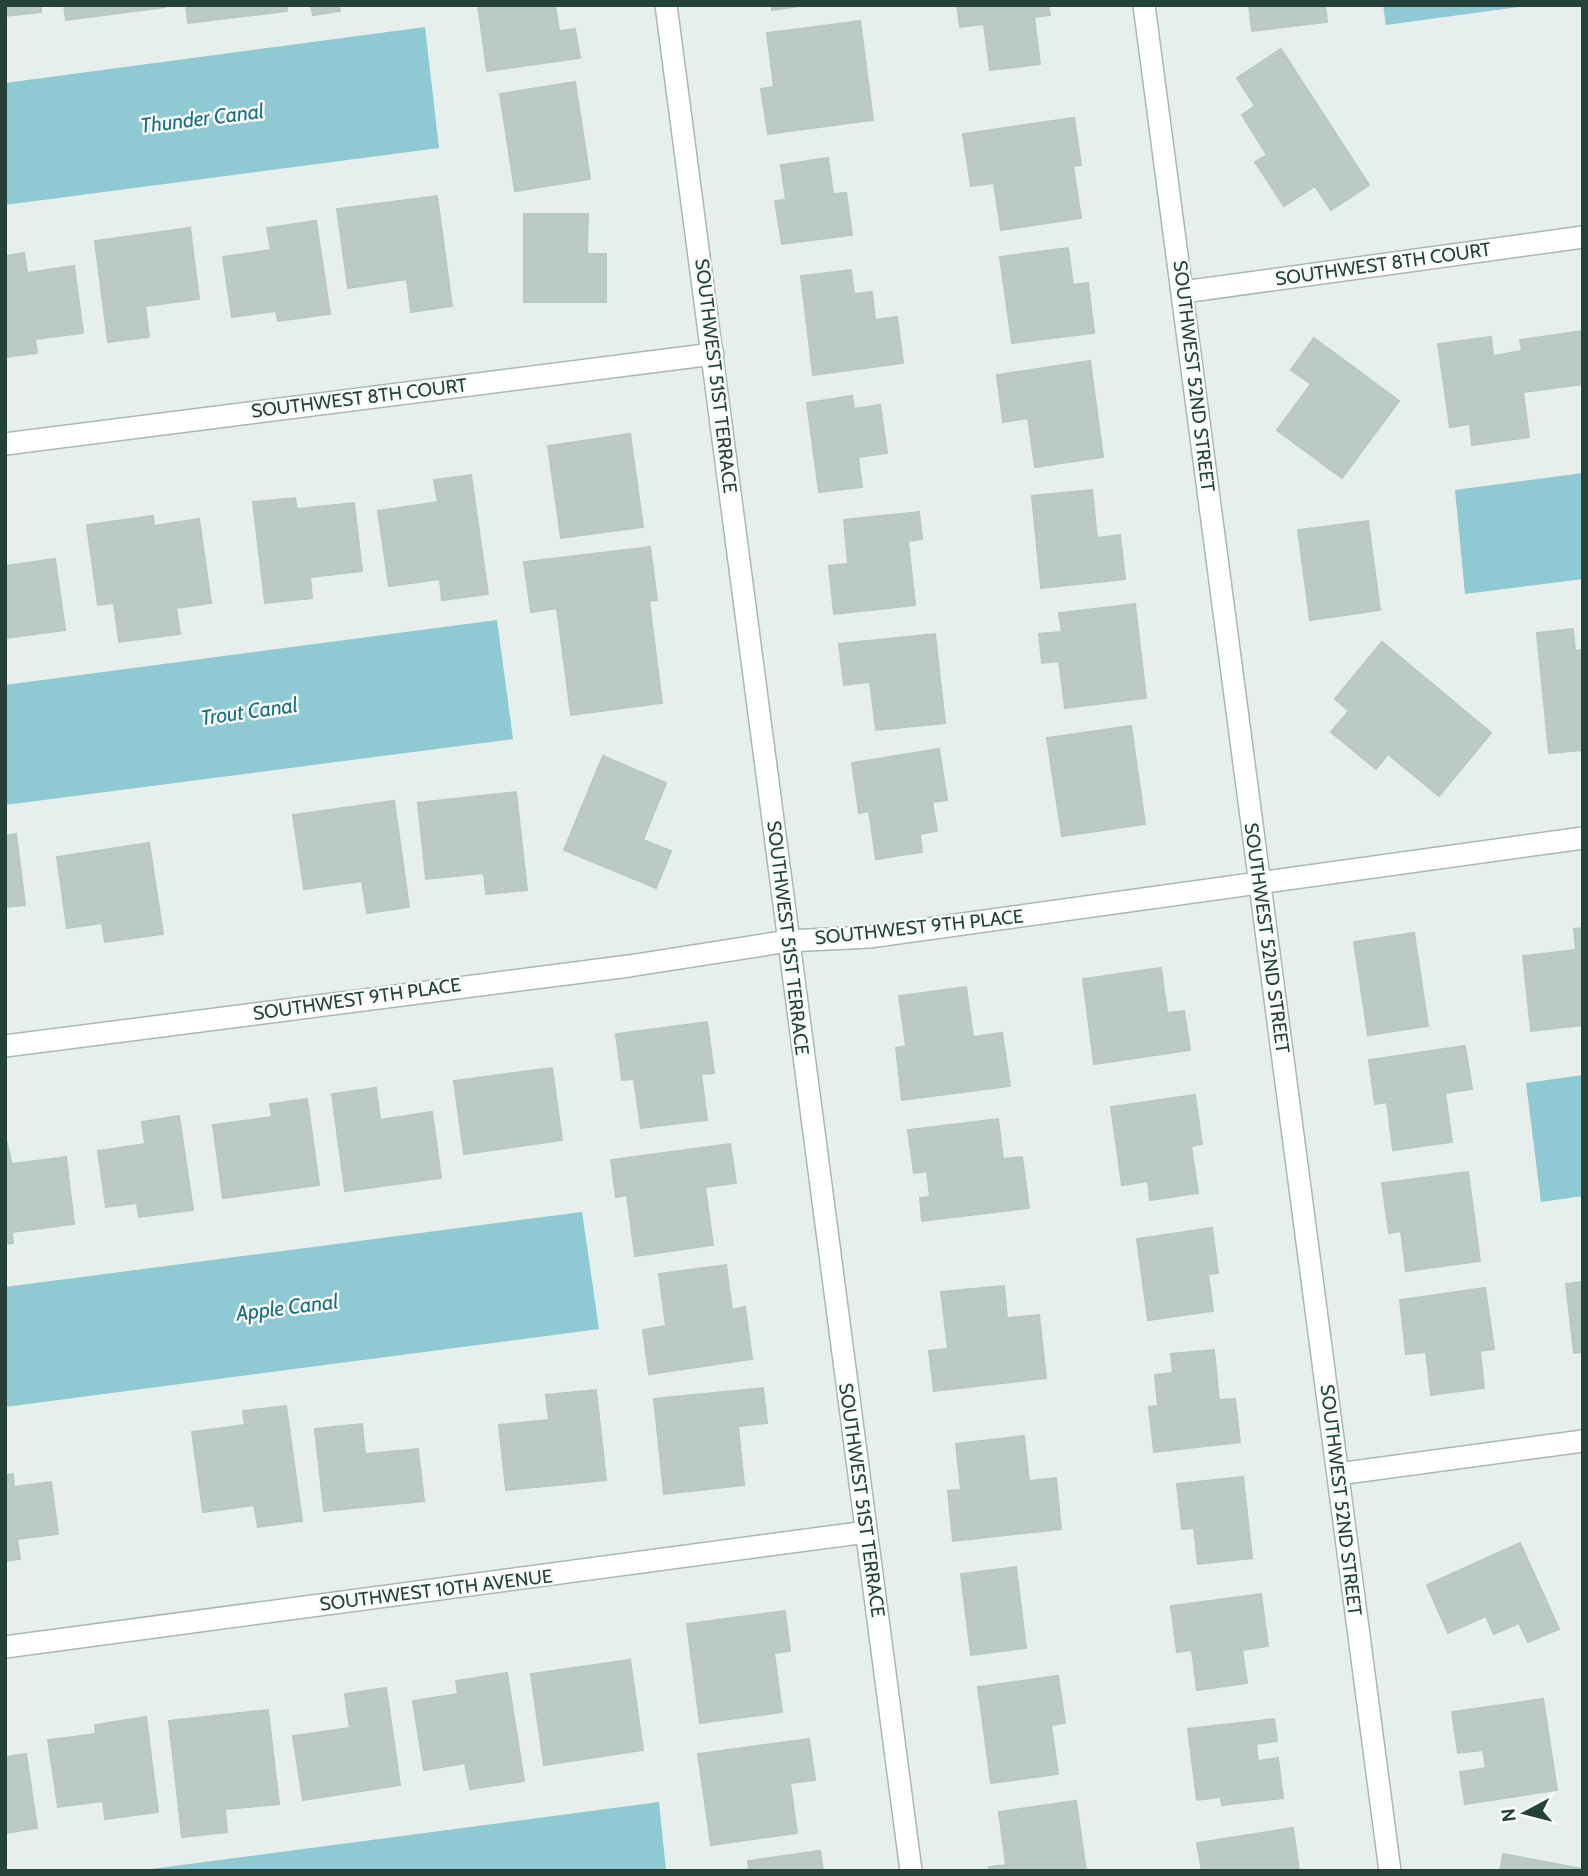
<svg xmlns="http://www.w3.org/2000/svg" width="1588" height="1876" font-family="Cabin,sans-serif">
<rect width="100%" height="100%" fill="#e6efeb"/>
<!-- water -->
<path fill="#8ec9d4" d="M1383,5H1534L1386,25Z
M425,27L439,148L5,205V83Z
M1583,473V579L1465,594L1455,490Z
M497,620L513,739L5,805V685Z
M1583,1075V1196L1541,1202L1526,1083Z
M582,1212L599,1329L5,1407V1287Z
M659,1802L666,1871H136Z"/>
<!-- building -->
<path fill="#bbcac4" stroke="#b8c9c2" stroke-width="2" d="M5,5H41V12L5,16Z
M64,5H165V7L66,20Z
M186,5H286L287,11L188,23Z
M311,5H339L340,11L313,15Z
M478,5H555L559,31L575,29L580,58L487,71Z
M772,5H806L772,10Z
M957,5H1048L1050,15L1034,17L1040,64L990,70L984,24L960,27Z
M1249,5H1325L1327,22L1252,31Z
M860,21L873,120L768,134L761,89L774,87L767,33Z
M1281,49L1369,185L1331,210L1315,186L1284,206L1255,162L1267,155L1242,115L1255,106L1237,78Z
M575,82L590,179L515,191L500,94Z
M1074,118L1081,165L1073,166L1081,218L1001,230L994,183L971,186L963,134Z
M828,158L833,194L846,193L852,235L782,244L775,201L786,200L781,165Z
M437,196L452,306L411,312L407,279L348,288L337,209Z
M524,214H588L587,254H606V302H524Z
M316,221L330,314L278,321L276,311L232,317L223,257L271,250L267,228Z
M190,228L199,299L145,306L149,337L108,342L95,241Z
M1068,248L1073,285L1088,283L1094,333L1012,343L1000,257Z
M24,253L27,273L74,266L83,333L35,339L37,353L5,357V256Z
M851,270L854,294L872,292L875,320L897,317L903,363L813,375L801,276Z
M1583,331V384L1523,392L1529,437L1472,445L1470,424L1450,427L1438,344L1491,337L1493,356L1522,351L1520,340Z
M1314,338L1399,401L1342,478L1277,430L1311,384L1291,370Z
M1090,361L1103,457L1035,467L1028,418L1003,422L997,375Z
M852,396L854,409L880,405L887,453L858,457L862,487L819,492L807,403Z
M630,434L643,527L561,538L548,446Z
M471,475L488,594L442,600L440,579L389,586L378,511L438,502L434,480Z
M1092,490L1097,538L1120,535L1125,579L1041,588L1032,496Z
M295,498L297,509L354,503L362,571L310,577L312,598L265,603L253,502Z
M919,512L922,539L908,541L915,605L834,614L829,566L848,564L844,520Z
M153,516L154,526L199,519L211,603L176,608L180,634L119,642L114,603L98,605L87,525Z
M1368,521L1380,610L1310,620L1298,530Z
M650,547L657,600L649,601L662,703L571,715L557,608L531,612L524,562Z
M55,559L65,630L5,638V566Z
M1135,604L1146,698L1065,708L1059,661L1042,663L1039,634L1062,632L1059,613Z
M1573,629L1575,651L1583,650V750L1549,753L1537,633Z
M935,634L945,723L876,730L870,682L844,685L839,644Z
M1382,642L1491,733L1439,796L1388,754L1376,769L1331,732L1349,711L1335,699Z
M1131,726L1145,824L1062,836L1047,738Z
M939,749L947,800L932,802L937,831L920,834L922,852L876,859L869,811L859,813L852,763Z
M603,756L666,783L643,840L671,851L656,888L564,850Z
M516,792L527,890L486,894L484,873L426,879L418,803Z
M394,801L409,907L367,913L362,881L304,889L293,815Z
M16,834L25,905L5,907V836Z
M149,843L163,934L105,942L102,923L67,928L57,857Z
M1583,928V1025L1531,1031L1523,956L1576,950L1574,929Z
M1414,933L1428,1026L1368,1035L1354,942Z
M1161,968L1167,1013L1184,1011L1190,1050L1094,1064L1083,979Z
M966,987L973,1037L1002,1033L1010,1086L902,1100L896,1048L906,1046L899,996Z
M707,1022L714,1073L701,1074L707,1120L641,1128L634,1079L622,1080L616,1034Z
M1465,1046L1472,1089L1445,1093L1452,1142L1393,1150L1387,1102L1375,1104L1369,1060Z
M552,1068L562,1140L464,1154L454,1081Z
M376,1088L380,1120L432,1112L441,1178L345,1191L332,1094Z
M1195,1095L1202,1144L1191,1146L1198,1193L1150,1200L1148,1181L1122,1185L1111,1107Z
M307,1099L319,1185L223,1198L213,1125L272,1117L270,1104Z
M179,1116L193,1210L139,1217L137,1203L106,1207L98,1151L145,1144L142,1122Z
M998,1119L1003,1159L1022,1157L1029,1208L922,1221L920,1198L930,1197L927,1171L914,1173L908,1130Z
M5,1136L12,1164L66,1157L74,1224L12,1232L13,1243L5,1244Z
M730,1144L736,1183L705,1187L713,1245L635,1256L627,1195L616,1197L611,1160Z
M1468,1172L1480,1261L1406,1271L1401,1231L1389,1233L1382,1183Z
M1212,1228L1218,1273L1208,1274L1213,1311L1148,1320L1137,1239Z
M726,1265L732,1310L745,1307L752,1359L649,1374L643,1330L666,1326L659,1274Z
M1583,1282V1352L1574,1353L1566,1284Z
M1004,1286L1007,1318L1039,1315L1046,1378L934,1391L929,1351L948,1349L941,1292Z
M1485,1288L1494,1349L1480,1351L1484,1388L1431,1395L1426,1352L1406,1354L1400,1300Z
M1214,1350L1219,1400L1235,1399L1240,1442L1154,1452L1149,1407L1158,1406L1155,1375L1173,1373L1171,1354Z
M763,1388L767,1423L738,1426L744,1485L664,1494L654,1399Z
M596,1390L606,1480L506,1490L499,1425L549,1420L546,1395Z
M286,1406L302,1521L258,1527L254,1505L203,1512L192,1432L245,1425L243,1411Z
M362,1424L365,1454L418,1449L424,1501L324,1511L315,1429Z
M1024,1436L1029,1481L1056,1478L1061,1529L953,1541L948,1491L961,1490L956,1444Z
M13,1474L14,1487L51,1482L58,1534L17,1539L20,1559L5,1561V1475Z
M1243,1477L1252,1558L1198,1564L1194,1528L1182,1529L1177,1484Z
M1520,1543L1559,1629L1528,1642L1519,1623L1494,1634L1486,1616L1448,1633L1427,1585Z
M1016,1567L1026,1648L971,1655L961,1574Z
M1261,1594L1268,1646L1242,1650L1247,1683L1197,1690L1192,1650L1177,1652L1171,1606Z
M785,1611L790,1651L774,1653L782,1712L700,1723L687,1624Z
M630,1660L643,1750L544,1765L531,1674Z
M507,1673L524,1781L470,1789L465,1763L424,1770L413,1701L458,1694L456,1681Z
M1058,1676L1065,1723L1051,1725L1058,1774L991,1783L978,1687Z
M386,1688L400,1785L303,1800L293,1736L350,1728L345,1694Z
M1543,1699L1557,1790L1465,1804L1460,1772L1486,1768L1483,1750L1458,1753L1452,1712Z
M268,1710L279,1804L225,1809L227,1832L182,1837L169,1721Z
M146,1717L158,1812L105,1819L103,1801L58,1807L48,1740L96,1734L95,1725Z
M1274,1719L1277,1741L1256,1744L1258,1761L1278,1758L1283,1798L1222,1805L1221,1797L1197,1800L1188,1729Z
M809,1739L815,1780L790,1783L797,1833L711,1845L698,1754Z
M26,1754L37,1828L5,1833V1757Z
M1076,1801L1086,1871H990L989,1867L1006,1865L999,1812Z
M1293,1828L1299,1871H1202L1197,1843Z
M820,1851L823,1871H749L748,1861Z
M1503,1854L1583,1869V1871H1500Z"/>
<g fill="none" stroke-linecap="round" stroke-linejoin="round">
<defs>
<path id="minor" d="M666,5L911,1871
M1144,5L1390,1871
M1183,292L1583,237
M5,444L713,354
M5,1046L629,966L788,941L869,937L1583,838
M1338,1474L1583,1441
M5,1647L866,1532"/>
</defs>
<!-- minor casing -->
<use href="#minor" stroke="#a8b8b2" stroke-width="24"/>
<!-- minor -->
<use href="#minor" stroke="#fff" stroke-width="21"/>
</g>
<g text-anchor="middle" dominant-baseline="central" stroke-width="5" stroke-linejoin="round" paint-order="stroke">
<!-- street labels -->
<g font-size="19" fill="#24423a" stroke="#f7fbf9">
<text transform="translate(1383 264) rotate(-8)">SOUTHWEST 8TH COURT</text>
<text transform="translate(716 376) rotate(83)">SOUTHWEST 51ST TERRACE</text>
<text transform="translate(1194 376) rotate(83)">SOUTHWEST 52ND STREET</text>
<text transform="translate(359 398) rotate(-7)">SOUTHWEST 8TH COURT</text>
<text transform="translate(919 927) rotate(-6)">SOUTHWEST 9TH PLACE</text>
<text transform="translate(788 938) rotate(83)">SOUTHWEST 51ST TERRACE</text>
<text transform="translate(1267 938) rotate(82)">SOUTHWEST 52ND STREET</text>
<text transform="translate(357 999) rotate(-8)">SOUTHWEST 9TH PLACE</text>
<text transform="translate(862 1500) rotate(82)">SOUTHWEST 51ST TERRACE</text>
<text transform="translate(1341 1500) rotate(83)">SOUTHWEST 52ND STREET</text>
<text transform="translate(436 1590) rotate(-7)">SOUTHWEST 10TH AVENUE</text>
</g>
<!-- water labels -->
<g font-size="21" font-style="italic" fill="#1c6f80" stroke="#f7fbf9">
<text transform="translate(202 118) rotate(-7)">Thunder Canal</text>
<text transform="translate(249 711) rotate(-8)">Trout Canal</text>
<text transform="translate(287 1307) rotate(-7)">Apple Canal</text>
</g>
</g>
<!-- border -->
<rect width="1588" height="1876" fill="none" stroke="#24423a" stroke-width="14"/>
<!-- north arrow -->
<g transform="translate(1525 1813) rotate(263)" stroke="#f7fbf9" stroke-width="5" paint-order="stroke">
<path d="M0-5L12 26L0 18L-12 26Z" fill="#24423a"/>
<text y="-10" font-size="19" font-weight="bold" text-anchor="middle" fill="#24423a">N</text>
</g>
</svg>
